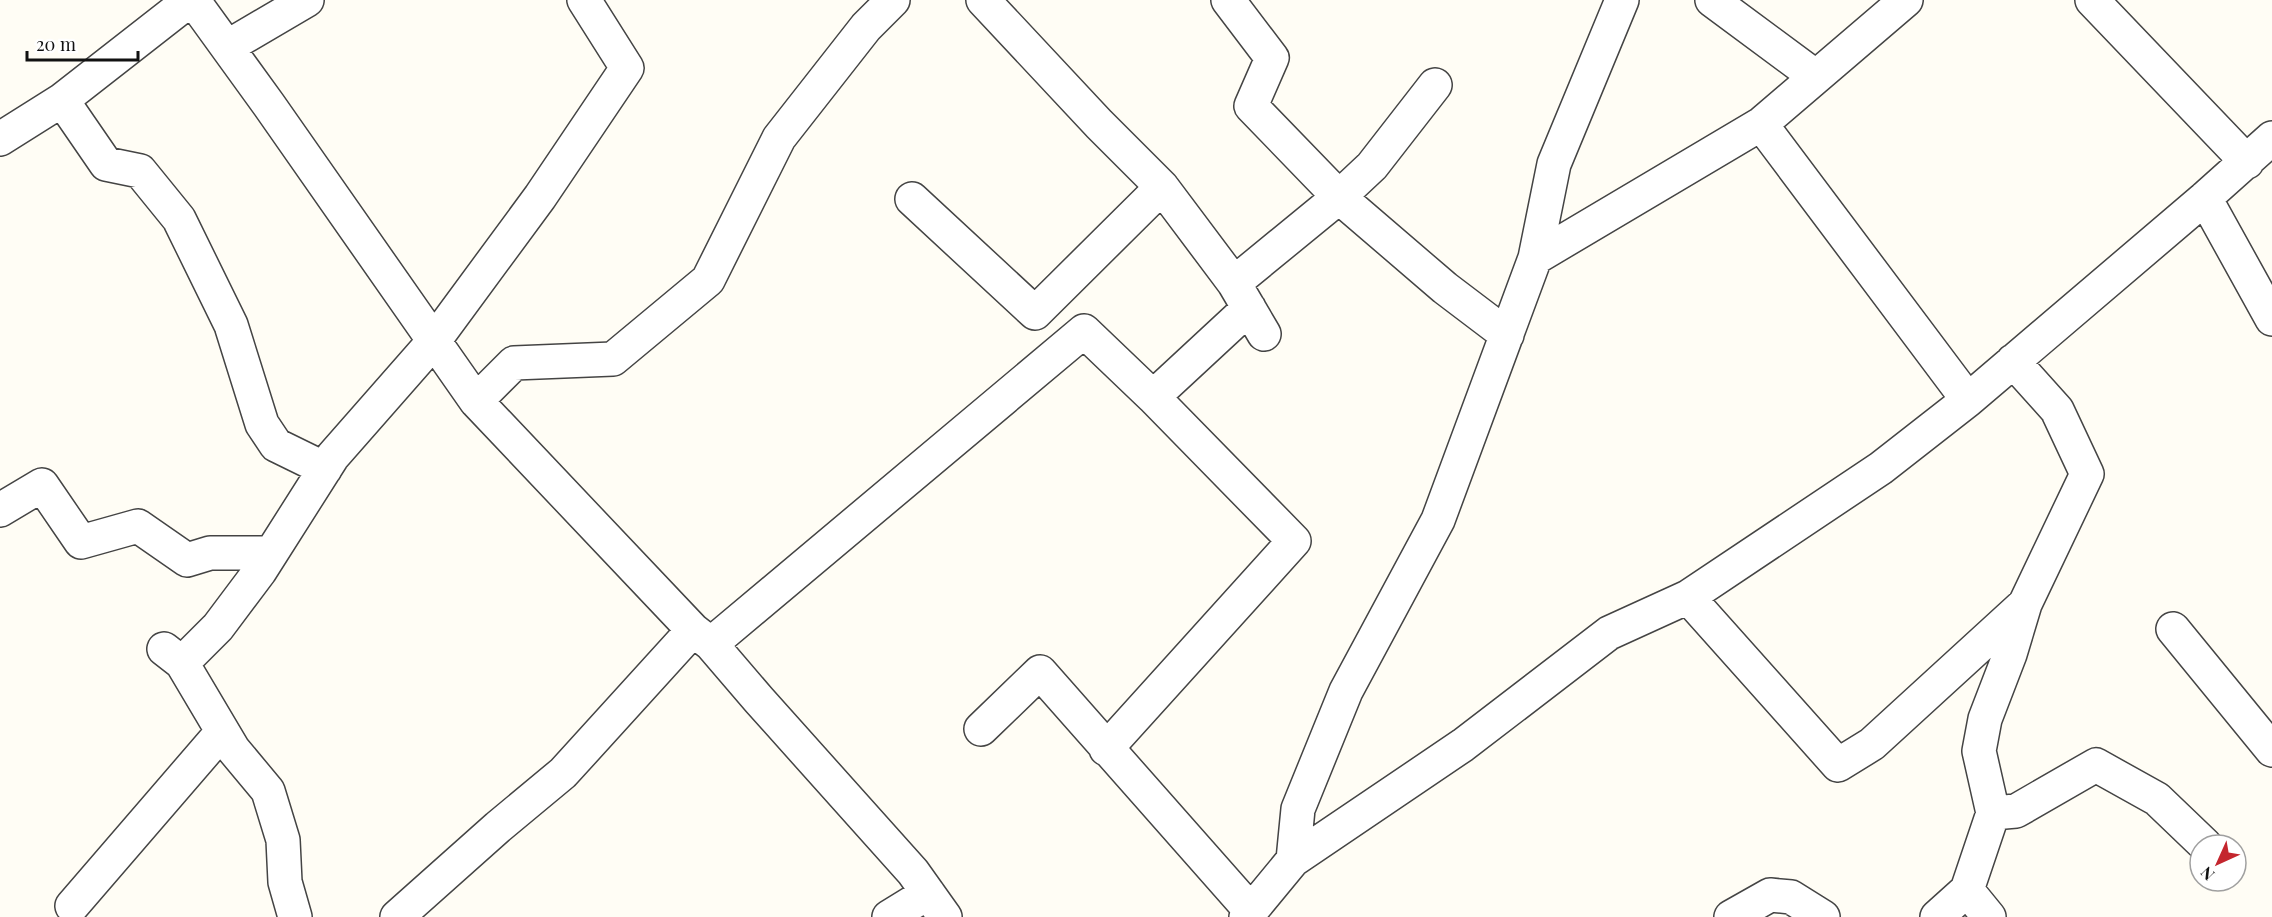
<svg xmlns="http://www.w3.org/2000/svg" width="2272" height="917" font-family="'Playfair Display',serif">
<rect width="100%" height="100%" fill="#fffdf5"/>
<g fill="none" stroke-linecap="round" stroke-linejoin="round">
<defs>
<path id="street" d="M193,0L269,105L476,401L693,630L711,644L759,700L913,872L945,917
M983,0L1099,124L1162,187L1234,283L1264,334
M1228,0L1272,58L1251,106L1339,197L1445,288L1507,335
M1712,0L1816,77
M2092,0L2247,162
M227,47L307,0
M62,100L106,164L140,171L179,219L231,325L262,424L276,445L325,469
M1761,124L1968,400
M0,139L62,100L190,0
M2205,198L2272,319
M912,199L1035,313L1162,187
M1535,258L1761,124L1906,0
M1234,283L1339,197L1372,166L1435,85
M1153,397L1249,308
M476,401L514,363L613,359L708,280L779,138L866,27L893,0
M0,510L42,485L81,542L138,526L187,560L210,553H271
M1688,597L1838,765L1872,744L2025,604
M2173,629L2272,750
M711,644L1084,331L1153,397L1294,541L1106,749
M164,649L182,663L233,749L268,791L283,840L285,882L295,917
M182,663L218,627L260,571L333,456L434,341L540,197L627,68L584,0
M981,729L1040,672L1251,911
M1993,813L2016,811L2096,765L2157,799L2205,845
M1293,860L1298,809L1346,691L1438,520L1535,258L1554,164L1622,0
M1967,890L1989,917
M72,906L222,732
M397,917L498,827L563,773L693,630
M889,917L928,893
M1246,917L1293,860L1463,745L1609,633L1688,597L1881,468L1968,400L2205,198L2272,138
M1731,917L1770,895L1791,897L1823,917
M1937,917L1967,890L1993,813L1979,751L1985,719L2010,654L2025,604L2087,474L2057,410L2013,361"/>
</defs>
<!-- street casing -->
<use href="#street" stroke="#444" stroke-width="36"/>
<!-- street -->
<use href="#street" stroke="#fff" stroke-width="33"/>
</g>
<!-- north arrow -->
<g transform="translate(2218 863) rotate(225)"><circle r="28" fill="#ffffff" stroke="#a0a0a0" stroke-width="1.5"/>
<path d="M0-4.5L10 22L0 15L-10 22Z" fill="#c4262e"/>
<text y="-9" font-size="16" font-weight="bold" text-anchor="middle" fill="#111111">N</text>
</g>
<!-- scale -->
<path d="M27 51v9h111v-9" fill="none" stroke="#111111" stroke-width="3"/>
<text x="36" y="51" font-size="18" fill="#111111" stroke="#ffffff" stroke-width="4.5" paint-order="stroke">20 m</text>
</svg>
